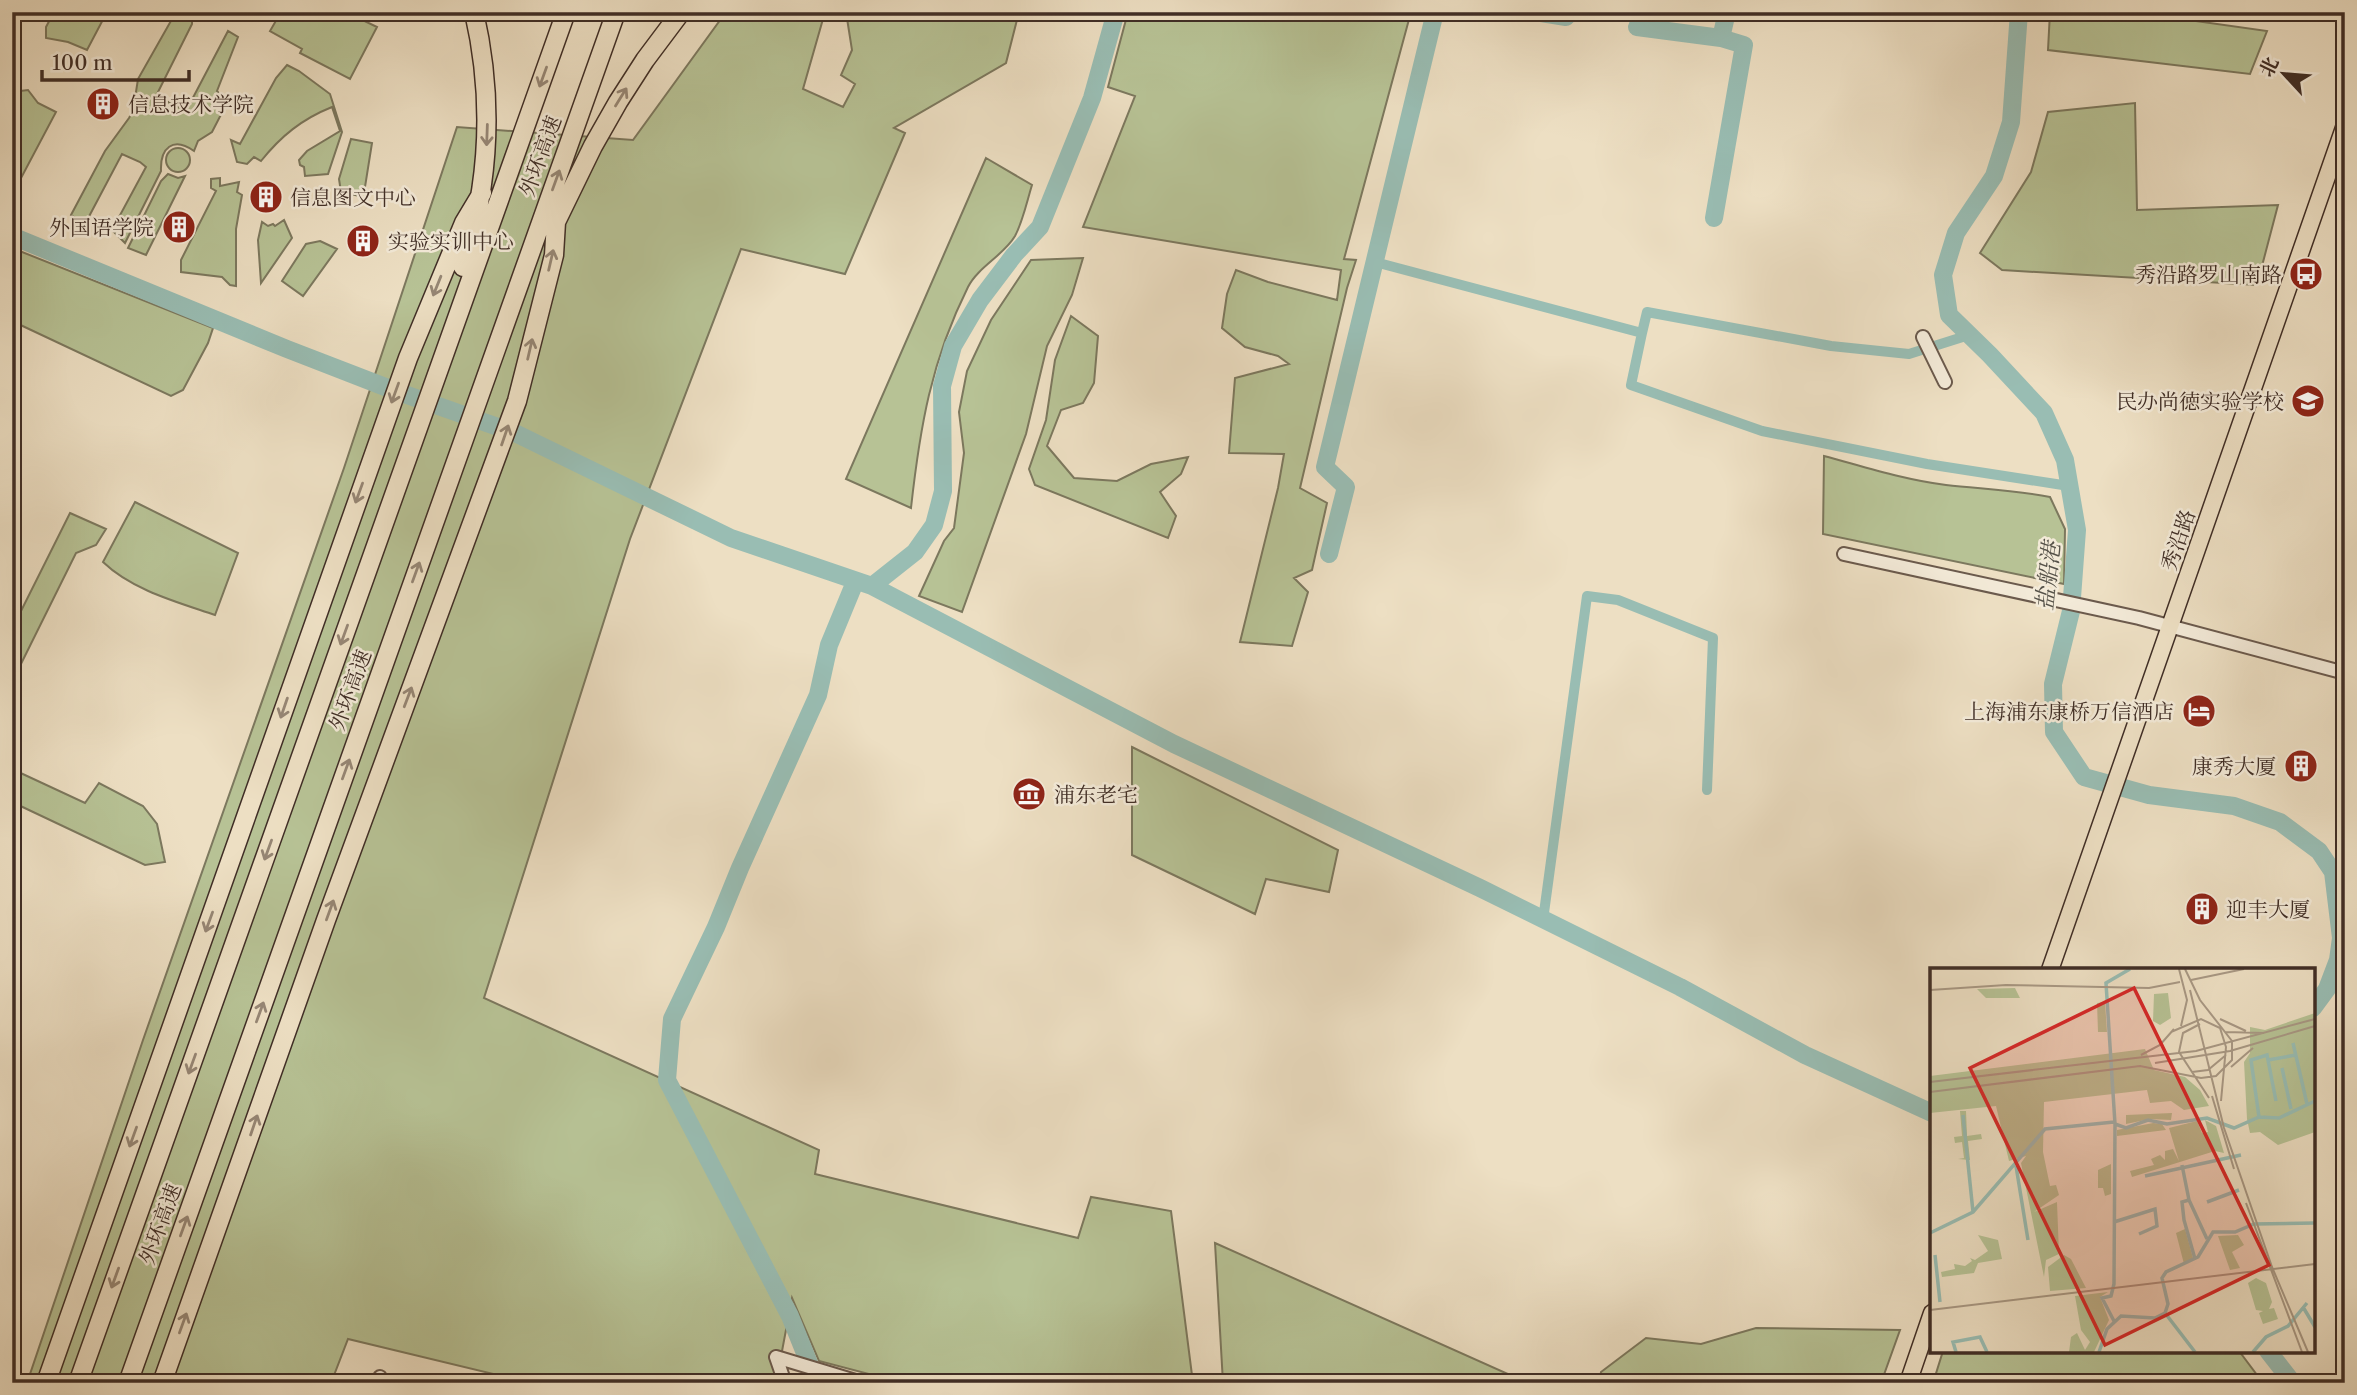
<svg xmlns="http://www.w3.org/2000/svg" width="2357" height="1395" font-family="'Libre Caslon Text','Noto Serif SC',serif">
<rect width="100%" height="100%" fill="#eddfc3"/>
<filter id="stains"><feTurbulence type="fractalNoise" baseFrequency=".00286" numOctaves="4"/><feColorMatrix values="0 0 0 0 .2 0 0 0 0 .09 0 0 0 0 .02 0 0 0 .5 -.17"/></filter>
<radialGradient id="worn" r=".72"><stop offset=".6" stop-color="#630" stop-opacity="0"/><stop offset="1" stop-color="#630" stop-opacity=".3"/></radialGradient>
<!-- green -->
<path fill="#b7c295" stroke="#7c785e" stroke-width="2" d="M54,12H107L87,50L68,42L46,38V27Z
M176,12H186L192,16V24L156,96L186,111L228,31L238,37L217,91L227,103L212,132L198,141L194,151C173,136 160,148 161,171L125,243L112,230L146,167L140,162L122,154L85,224L71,215L105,151L129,118L133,111L138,79Z
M281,12H346L377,27L350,79L300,53L302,49L270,31Z
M726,12H825L803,89L843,107L855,84L841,75L852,50L846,12H1019L1006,63L894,128L905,133L845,274L741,249L630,539L484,998L819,1150L815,1174L1078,1238L1091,1197L1171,1211L1193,1383H903L819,1361L792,1298L776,1383H531L348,1339L331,1383H27L143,1040L344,468L457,127L633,140Z
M1128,12H1165L1177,17L1224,16L1226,12H1411L1344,259L1356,260L1347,288L1300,488L1327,503L1312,570L1294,578L1308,592L1292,646L1240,642L1278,488L1284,454L1229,453L1235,378L1289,364L1278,356L1245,347L1222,328L1227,294L1236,270L1268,282L1337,300L1341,270L1083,227L1135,96L1108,87Z
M2050,12H2132L2267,31L2250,74L2048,50Z
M287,65L299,71L330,94L342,132L328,174L305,176L304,167L300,165L299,160L307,151L340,131L332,107C302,119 281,136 261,161L254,157L247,164L237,162L231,140L240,144L276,78Z
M28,90L38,103L56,112L20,180L12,183V92Z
M2135,103L2137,210L2278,205L2257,285L2002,270L1980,253L2031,172L2048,112Z
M351,139L372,143L365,187L360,196L341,192L339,179Z
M166 160a12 12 0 1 1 24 0a12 12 0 1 1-24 0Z
M986,158L1032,185C1027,201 1023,221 1015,236C1004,255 978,267 968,287C931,361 920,427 911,508L846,479Z
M168,174L178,178L185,176L146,255L128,248L161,181Z
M220,178V186L239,182L237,192L242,195L236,229V286L230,285L222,277L181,272V260L216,191L211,188V179Z
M284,220L292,238L261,283L258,240L262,222L268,226L273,224L275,226Z
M320,241L337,249L303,296L282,281L306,244Z
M12,248L213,328L208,343L183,390L171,396L12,321Z
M1083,258L1072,295L1047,346L1026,434L962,612L919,596L944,541L954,528L964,453L959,412L967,371L991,320L1031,260Z
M1071,316L1098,336L1094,383L1083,403L1061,410L1047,446L1074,478L1117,481L1151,464L1188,457L1181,474L1160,492L1176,516L1168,538L1035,485L1029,469L1046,420L1055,360Z
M1824,456C1865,467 1905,480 1946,485C1981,489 2015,490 2050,497L2065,529L2064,584L1823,534Z
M135,502L238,553L215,615C177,602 132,590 103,562Z
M70,513L106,529L96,545L76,553L12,682V629Z
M1132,747L1338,850L1329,892L1266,879L1255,914L1132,855Z
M12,769L85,803L99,783L143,806L157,824L165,862L145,865L12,802Z
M1215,1243L1528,1383H1223Z
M1756,1328L1900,1330L1881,1383H1599L1601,1372L1646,1338L1701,1344Z
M1943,1351H2239L2263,1383H1933Z"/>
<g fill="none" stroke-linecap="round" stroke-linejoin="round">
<!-- canal -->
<path stroke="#99bdb3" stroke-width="10" d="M1375,262L1642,333L1631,385L1762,431L1927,464L2069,486
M1642,333L1647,312L1831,346L1909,354L1969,335
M1543,920L1587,596L1618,600L1713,638L1707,790"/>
<!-- river -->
<path stroke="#99bdb3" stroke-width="18" d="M1535,12L1566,17
M2019,12L2011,122L1994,176L1956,233L1943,275L1949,315L1990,355L2044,413L2065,460L2077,530L2071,611L2053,684L2054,732L2084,777L2149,795L2234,806L2280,822L2319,851L2333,872L2341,938L2338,960L2327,989L2313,1008
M1637,27L1721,38
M1714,218L1744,45L1721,38L1727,12
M12,236L287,349L393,390L515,433L731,538L872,586L1174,744L1480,888L1680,987L1805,1055L1932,1113
M1329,554L1346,487L1325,467L1435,12
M872,586L915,552L934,525L943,491L942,386L953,346L980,300L1014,255L1040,227L1092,98L1116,12
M2268,1351L2293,1383
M817,1383L790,1316L667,1080L672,1019L716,927L740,868L818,695L829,645L855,582"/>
<defs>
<path id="minor" d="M1923,337L1945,382
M1844,554L2139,618L2345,673
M776,1357L862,1383
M776,1357L785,1383
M378,1383L380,1377"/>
<path id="major" d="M2344,12H2345
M2050,970L2345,125
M1908,1383L1932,1313"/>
<path id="highway" d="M463,267C490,183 494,99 474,12
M46,1383L408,358L464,223L482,193
M78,1383L566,12
M128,1383L616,12
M162,1383L326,920L517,401L554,255L556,222L593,146L618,102L645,60L681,12"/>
</defs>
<!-- minor casing -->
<use href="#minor" stroke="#6b5a4d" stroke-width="16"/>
<!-- major casing -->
<use href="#major" stroke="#402e26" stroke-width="19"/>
<!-- highway casing -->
<use href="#highway" stroke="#402e26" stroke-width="21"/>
<!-- minor -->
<use href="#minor" stroke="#f3ead8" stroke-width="12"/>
<!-- major -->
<use href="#major" stroke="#eddfc3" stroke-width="16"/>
<!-- highway -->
<use href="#highway" stroke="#eddfc3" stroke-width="18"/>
</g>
<!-- one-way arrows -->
<defs><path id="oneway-shaft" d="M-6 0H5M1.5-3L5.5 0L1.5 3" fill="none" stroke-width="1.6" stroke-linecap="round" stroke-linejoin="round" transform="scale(1.75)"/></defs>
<g stroke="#968674">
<use href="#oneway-shaft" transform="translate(543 77) rotate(110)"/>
<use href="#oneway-shaft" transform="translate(621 97) rotate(-58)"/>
<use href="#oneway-shaft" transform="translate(487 135) rotate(92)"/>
<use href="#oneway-shaft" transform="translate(556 180) rotate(-70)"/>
<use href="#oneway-shaft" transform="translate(551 260) rotate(-77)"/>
<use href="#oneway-shaft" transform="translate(437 286) rotate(112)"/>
<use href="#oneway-shaft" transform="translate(530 349) rotate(-77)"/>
<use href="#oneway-shaft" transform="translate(395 393) rotate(110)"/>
<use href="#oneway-shaft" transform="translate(505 435) rotate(-71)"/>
<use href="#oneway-shaft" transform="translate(359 493) rotate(110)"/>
<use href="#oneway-shaft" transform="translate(416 572) rotate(-70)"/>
<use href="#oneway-shaft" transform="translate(344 635) rotate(110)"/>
<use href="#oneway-shaft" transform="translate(408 697) rotate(-69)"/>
<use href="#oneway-shaft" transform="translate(284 708) rotate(109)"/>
<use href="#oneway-shaft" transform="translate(346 769) rotate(-70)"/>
<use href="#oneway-shaft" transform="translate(268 850) rotate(110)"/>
<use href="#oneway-shaft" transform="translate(330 910) rotate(-70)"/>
<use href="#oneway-shaft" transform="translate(209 922) rotate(110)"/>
<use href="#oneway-shaft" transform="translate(260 1012) rotate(-70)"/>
<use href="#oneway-shaft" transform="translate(192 1064) rotate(110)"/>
<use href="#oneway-shaft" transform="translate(254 1125) rotate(-71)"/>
<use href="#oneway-shaft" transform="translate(133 1137) rotate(110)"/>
<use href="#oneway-shaft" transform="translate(184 1226) rotate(-70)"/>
<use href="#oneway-shaft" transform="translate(115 1278) rotate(110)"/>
<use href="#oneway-shaft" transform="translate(183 1323) rotate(-70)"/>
</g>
<!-- icons -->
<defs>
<symbol id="building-disc" viewBox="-11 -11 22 22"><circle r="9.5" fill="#8f2418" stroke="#f3ead8"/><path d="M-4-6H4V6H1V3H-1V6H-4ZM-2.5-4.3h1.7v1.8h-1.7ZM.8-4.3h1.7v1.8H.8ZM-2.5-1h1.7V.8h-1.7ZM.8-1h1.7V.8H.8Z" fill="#fff"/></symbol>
<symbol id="bus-disc" viewBox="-11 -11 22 22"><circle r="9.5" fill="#8f2418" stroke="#f3ead8"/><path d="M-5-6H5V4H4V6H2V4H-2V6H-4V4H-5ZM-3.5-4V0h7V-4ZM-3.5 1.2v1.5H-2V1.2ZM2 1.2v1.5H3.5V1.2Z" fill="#fff"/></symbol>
<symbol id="school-disc" viewBox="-11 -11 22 22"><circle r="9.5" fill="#8f2418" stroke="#f3ead8"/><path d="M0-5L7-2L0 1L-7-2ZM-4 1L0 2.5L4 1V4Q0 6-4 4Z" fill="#fff"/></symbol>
<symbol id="hotel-disc" viewBox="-11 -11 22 22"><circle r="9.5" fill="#8f2418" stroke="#f3ead8"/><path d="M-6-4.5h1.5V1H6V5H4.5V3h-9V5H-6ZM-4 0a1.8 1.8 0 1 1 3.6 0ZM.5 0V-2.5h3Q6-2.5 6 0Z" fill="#fff"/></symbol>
<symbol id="museum-disc" viewBox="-11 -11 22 22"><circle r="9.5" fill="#8f2418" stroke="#f3ead8"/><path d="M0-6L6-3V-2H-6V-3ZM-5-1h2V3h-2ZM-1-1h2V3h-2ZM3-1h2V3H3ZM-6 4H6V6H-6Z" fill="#fff"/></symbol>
</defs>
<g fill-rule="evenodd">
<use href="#building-disc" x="84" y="85" width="38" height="38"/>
<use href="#building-disc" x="247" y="178" width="38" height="38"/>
<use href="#building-disc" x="160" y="208" width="38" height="38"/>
<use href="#building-disc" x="344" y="222" width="38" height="38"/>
<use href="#bus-disc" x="2287" y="255" width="38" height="38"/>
<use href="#school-disc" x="2289" y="382" width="38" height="38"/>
<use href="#hotel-disc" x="2180" y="692" width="38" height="38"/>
<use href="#building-disc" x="2282" y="747" width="38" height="38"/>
<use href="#museum-disc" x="1010" y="775" width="38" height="38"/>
<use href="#building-disc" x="2183" y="890" width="38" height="38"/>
</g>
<g text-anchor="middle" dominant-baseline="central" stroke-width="5" stroke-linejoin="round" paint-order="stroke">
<!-- poi labels -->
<g font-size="21" fill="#402e26" stroke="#f3ead8" text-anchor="start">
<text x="128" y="104">信息技术学院</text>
<text x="290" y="197">信息图文中心</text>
<text x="154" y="227" text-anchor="end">外国语学院</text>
<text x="388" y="241">实验实训中心</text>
<text x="2282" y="274" text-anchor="end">秀沿路罗山南路</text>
<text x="2284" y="401" text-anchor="end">民办尚徳实验学校</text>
<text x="2174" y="711" text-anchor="end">上海浦东康桥万信酒店</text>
<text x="2276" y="766" text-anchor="end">康秀大厦</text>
<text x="1054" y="794">浦东老宅</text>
<text x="2226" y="909">迎丰大厦</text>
</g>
<!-- street labels -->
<g font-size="21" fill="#402e26" stroke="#f3ead8">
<text transform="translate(540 156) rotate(-70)">外环高速</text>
<text transform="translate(2178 540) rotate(-71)">秀沿路</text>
<text transform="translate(350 690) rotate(-70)">外环高速</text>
<text transform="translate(160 1224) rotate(-70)">外环高速</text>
</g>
<!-- water labels -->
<g font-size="23" font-style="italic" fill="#565249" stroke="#f3ead8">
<text transform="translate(2048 576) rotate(-84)">盐船港</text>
</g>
</g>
<!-- overview -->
<g transform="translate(1930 968)">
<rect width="385" height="385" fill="#eddfc3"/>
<path d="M85,20L90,30H56L47,21ZM238,25L241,50L230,57L223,53L224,26ZM175,34L177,64H168L167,35ZM385,45V164L348,177L330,164L320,165L317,151L314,94L320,85V59L335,62ZM215,81L224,102L255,109L270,122L279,138L254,142L241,133L220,135L217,122L114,134L113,184L120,218L126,217L129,227L104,244L127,234L129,286L116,292L114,309L91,195L96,188L79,193L66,138L0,145V108ZM30,143H36L37,168L51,166L52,171L38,173L40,192L28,191L34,190L32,174L25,175L24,169L32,168ZM242,145L241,152L220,151L196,156V147ZM275,152L286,158L294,185L285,183L202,209L200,203L224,197L221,191L230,187L235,192V183L243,181L249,193L239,160L267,153L272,165L278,164ZM223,155L232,156L236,162L187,168V162ZM181,196V226L175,228L173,220H168V202ZM255,261L263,290L254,296L246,265ZM48,267L68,272L72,291L48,295L44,305L12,309L11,304L25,301L24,296L35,298L42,293L40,290L45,292L58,283ZM308,267L314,277L302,284L310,300L300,302L288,268ZM134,287L141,291L156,320L120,323L118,299ZM326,310L336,315L342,334L339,341L344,340L348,351L333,356L329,345L333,343L326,342L318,315ZM178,324L170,329L179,352L164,384H139L141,369L147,365L155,382L160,374L151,362L145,328Z" fill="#b7c295"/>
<path fill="none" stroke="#99bdb3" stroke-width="3.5" d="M363,75L377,136M338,92L366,87M352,100L361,141M33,147L43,244M329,149L321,92L337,87L346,133M185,156L196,160L218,152L237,156L277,150L304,160L329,149L349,150L385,133M252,197L259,232L252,234L254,252L265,291M86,198L98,272M215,208L311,187M259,232L277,271M277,234L309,222M184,254L225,241L227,258L209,266M0,265L43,244L115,161L184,154M5,287L10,334M373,339L385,359M235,345L265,384M184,353L172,330L181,328L184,316L185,156L176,15L200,1M26,384L23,374L50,369L57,384M169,384L177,361L191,348L225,350L235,345L238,336L232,310L236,304L268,289L283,264H305L324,256L385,255M323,384L336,369L358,358L377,335"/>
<path fill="none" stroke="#a89884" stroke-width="2" d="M249,1L257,32L251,58M261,12L314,1M0,22L76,17L219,20L250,14M260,22L294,160L342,299L378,384M290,51L316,63M270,56L253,65L249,84L279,130M241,64L271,51L290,60L296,79L291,133M295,64L334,65M211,87L230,77L244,61M225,95L300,83L385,58M301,99L323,80M262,104L278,102L296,87M0,114L266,83L385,51M0,124L210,98L271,110L286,108L302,92V73L270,32L255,1M282,128L304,201M316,235L372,384M0,342L385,296"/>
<path fill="#d62828" fill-opacity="0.15" stroke="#d62828" stroke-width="3.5" d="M204,20L339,297L175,377L40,100Z"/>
<rect width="385" height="385" fill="none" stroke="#402e26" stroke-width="3.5"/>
</g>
<!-- margin -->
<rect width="2357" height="1395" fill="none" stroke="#eddfc3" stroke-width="42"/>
<rect x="14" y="14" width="2329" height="1367" fill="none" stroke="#402e26" stroke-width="3.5"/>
<rect x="21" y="21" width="2315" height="1353" fill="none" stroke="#402e26" stroke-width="2"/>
<!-- north arrow -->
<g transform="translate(2284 74) rotate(296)" stroke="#f3ead8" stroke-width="5" paint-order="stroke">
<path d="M0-5L12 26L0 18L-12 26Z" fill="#402e26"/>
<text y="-10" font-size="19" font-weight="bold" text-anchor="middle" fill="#402e26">北</text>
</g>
<!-- scale -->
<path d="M42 70v10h147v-10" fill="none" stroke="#402e26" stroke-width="3.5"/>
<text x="52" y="70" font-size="21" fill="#402e26" stroke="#f3ead8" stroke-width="5" paint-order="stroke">100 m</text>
<rect width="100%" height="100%" filter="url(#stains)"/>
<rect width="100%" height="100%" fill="url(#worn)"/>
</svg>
